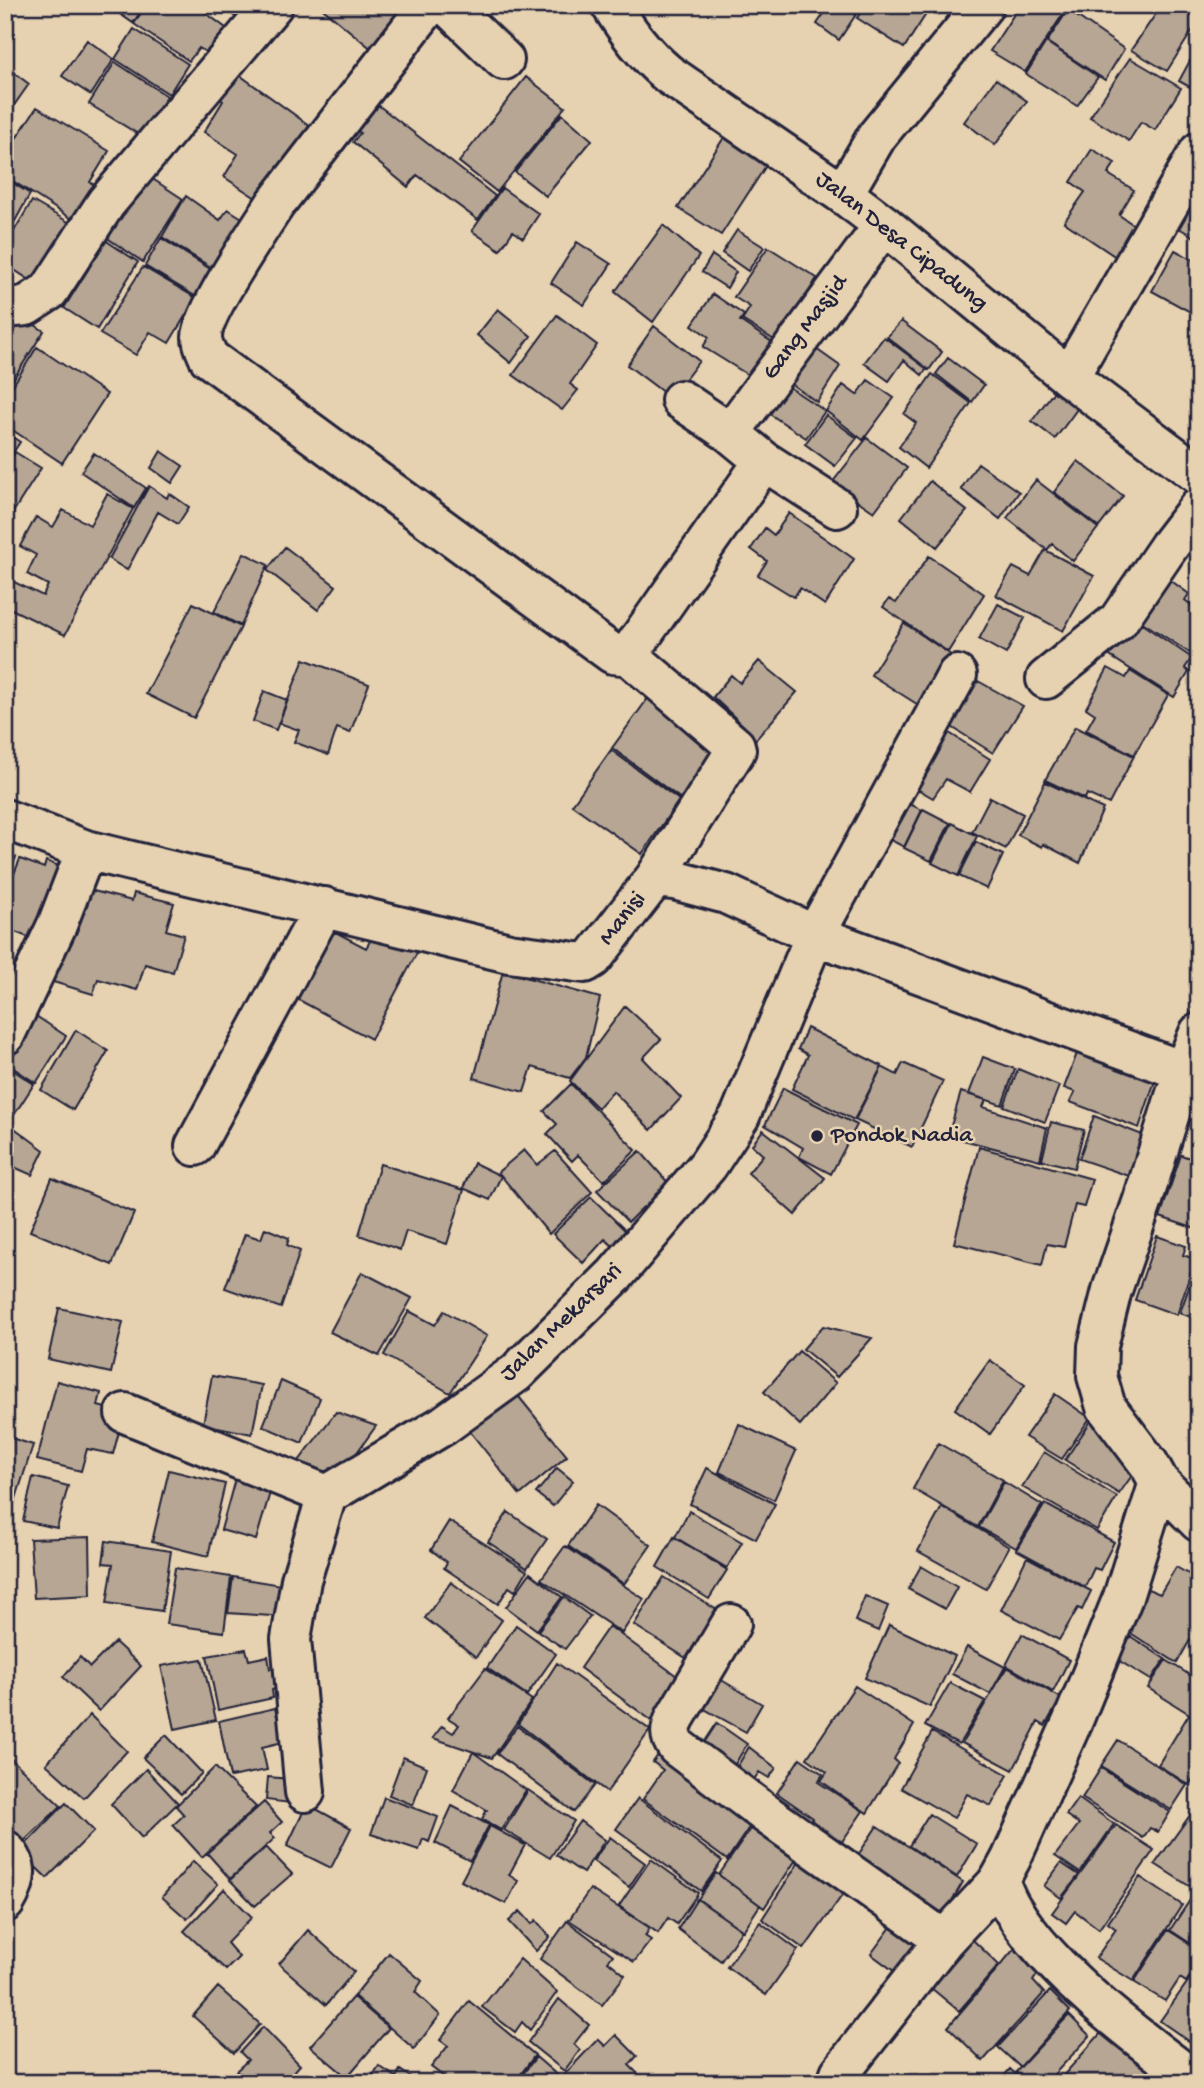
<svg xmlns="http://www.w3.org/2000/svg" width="1204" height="2088" font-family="'Gochi Hand',sans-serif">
<rect width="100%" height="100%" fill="#e6d1b0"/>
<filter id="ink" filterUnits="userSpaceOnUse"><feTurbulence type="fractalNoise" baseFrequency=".0143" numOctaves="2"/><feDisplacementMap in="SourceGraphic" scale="14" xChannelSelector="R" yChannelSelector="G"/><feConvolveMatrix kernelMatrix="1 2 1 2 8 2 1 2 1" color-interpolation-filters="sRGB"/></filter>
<g filter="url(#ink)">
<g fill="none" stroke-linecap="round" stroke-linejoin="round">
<!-- stream -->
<path stroke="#6f6769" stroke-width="12" d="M1189,1028L1199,1006"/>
</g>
<!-- building -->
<path fill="#b6a693" stroke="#22223b" stroke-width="2" d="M107,5H145L133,23Z
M146,5H195L230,31L213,56L199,48L189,61L134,24Z
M204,5H242L234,16L222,8L217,15Z
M318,5H408L379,55Z
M830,5H847L857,13L839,40L817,24Z
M865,5H932L904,48L857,18Z
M1020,5H1056L1065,11L1025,72L990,51Z
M1162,5H1184L1199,15V20L1167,71L1131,50Z
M1068,10L1124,49L1105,80L1047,42Z
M134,29L188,64L169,94L115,59Z
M87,40L114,59L91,95L62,76Z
M1046,42L1098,77L1077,106L1026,74Z
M1199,44V92L1179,81Z
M1130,58L1181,88L1155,130L1141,122L1129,141L1090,117Z
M115,62L167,96L143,137L89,104Z
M5,66L29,84L10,111L5,107Z
M230,68L321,134L271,208L224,177L238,154L204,132L223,101L214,94Z
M526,77L565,107L497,192L459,162Z
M996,79L1027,101L995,145L964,122Z
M367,103L376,109L378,105L495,196L478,220L417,175L408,187L353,142L360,133L351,125Z
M37,107L109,151L90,182L107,194L86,228L5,176V129L17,137Z
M562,114L592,140L546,196L515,172Z
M727,133L769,161L721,235L678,208Z
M1092,149L1115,163L1108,174L1134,190L1119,215L1134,225L1116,257L1064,222L1085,192L1071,182Z
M142,172L183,199L143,262L94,229Z
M5,178L30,194L15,221L5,215Z
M502,188L539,214L523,238L513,231L500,250L472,231Z
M186,196L220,220L228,209L250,223L219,272L162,237Z
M32,201L70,223L33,282L5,264V246Z
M1187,202L1199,210V240L1174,225Z
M663,225L699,256L653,322L615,292Z
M737,230L764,247L748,271L722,253Z
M93,232L138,262L97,329L64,308L89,268L77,258Z
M161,238L215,272L200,299L145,266Z
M577,242L611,264L584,305L551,283Z
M768,247L817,278L805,298L808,300L779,343L742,320L750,307L734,297Z
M1175,250L1199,263V306L1194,314L1152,291Z
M712,255L736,272L727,288L702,272Z
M143,267L196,298L169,343L150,332L136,355L100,334Z
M713,294L744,315L740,321L775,344L753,378L703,347L709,337L692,325Z
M7,307L44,331L5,392V310Z
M498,309L531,336L511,363L477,335Z
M557,315L597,345L570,384L578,390L562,410L513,375Z
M901,321L942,352L929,370L887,337Z
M654,326L699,361L671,398L627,365Z
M884,337L927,369L922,375L904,360L889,381L864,363Z
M802,339L840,366L817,402L778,375Z
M37,347L107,394L62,463L5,425V398Z
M948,358L984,385L972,402L936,374Z
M932,374L971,403L926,468L899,447L916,423L904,414Z
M774,377L825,411L806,438L756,405Z
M868,380L894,398L863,440L826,411L843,385L857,395Z
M1060,383L1083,401L1055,439L1032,421Z
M826,415L857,438L835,466L805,444Z
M5,432L20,442L5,465Z
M867,438L907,468L874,512L832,483Z
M161,451L183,466L172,483L151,468Z
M15,452L41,468L5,525V468Z
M94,453L146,488L134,508L81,472Z
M1078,461L1123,496L1099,527L1054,492Z
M978,463L1019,492L1000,519L961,489Z
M1036,480L1098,528L1073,561L1052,544L1047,550L1007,518Z
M930,481L967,511L937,547L901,518Z
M149,486L167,498L169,493L189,507L178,524L158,512L127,570L109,559Z
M107,494L133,509L65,635L5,606V586L8,579L43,596L48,585L27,574L36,555L20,546L36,517L53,527L63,510L90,525Z
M789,513L854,559L825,605L800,588L794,597L758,575L767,561L751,549L765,528L774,535Z
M285,547L336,586L318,610L267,570Z
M1045,550L1094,576L1063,631L996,595L1013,567L1030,576Z
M244,553L268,565L241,626L214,612Z
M929,556L984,594L948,652L883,607L889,599L896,603Z
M1158,571L1189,594L1185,600L1199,611V659L1130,614Z
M193,603L241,627L194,718L146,694Z
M998,604L1025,618L1006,654L979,639Z
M1130,616L1192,658L1185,668L1189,672L1174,697L1099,649Z
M904,623L954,657L920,706L871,675Z
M304,659L369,684L350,733L337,728L328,755L294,742L299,730L279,723Z
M759,661L797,692L751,745L738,734L744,726L713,697L731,675L740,683Z
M1108,668L1126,678L1130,671L1168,695L1134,755L1086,730L1095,714L1086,708Z
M978,681L1023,706L993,753L950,726Z
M654,690L713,753L681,799L612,748Z
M264,691L287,700L276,730L253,721Z
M1075,727L1134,756L1109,804L1087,794L1085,799L1045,780Z
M943,729L990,759L970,792L946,779L933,798L907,783Z
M611,750L679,800L642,854L572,805Z
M1045,782L1103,809L1080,863L1043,844L1042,847L1018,835Z
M990,797L1023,814L1006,849L972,832Z
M898,798L922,810L904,847L879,834Z
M923,809L950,823L931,861L904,848Z
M952,823L977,836L958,876L932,863Z
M976,842L1003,855L987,889L959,876Z
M5,853L16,857L5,885Z
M20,859L44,868L46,861L72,871L49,932L34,927L30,938L5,928V896Z
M78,887L132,901L134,893L174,903L166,930L184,935L173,972L145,964L137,990L98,979L93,994L50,981Z
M322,925L366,948L377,929L418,951L371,1039L286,993Z
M503,971L600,998L586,1057L570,1078L532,1067L524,1092L474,1078Z
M625,1006L661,1039L643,1058L681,1098L651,1130L613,1091L598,1108L570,1081Z
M36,1016L66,1036L36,1083L6,1063Z
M807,1028L882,1066L854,1120L792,1089L808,1055L798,1049Z
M76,1030L108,1051L73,1110L41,1090Z
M1079,1048L1159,1069L1139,1128L1070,1102L1075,1092L1064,1088Z
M983,1057L1015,1069L1002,1105L969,1094Z
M903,1063L943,1081L912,1147L855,1120L882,1067L897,1075Z
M5,1065L34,1084L14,1115L5,1109Z
M1018,1069L1059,1086L1045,1122L1004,1106Z
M571,1084L636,1150L604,1181L578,1155L572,1161L547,1134L557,1124L544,1111Z
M783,1088L857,1125L831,1174L799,1157L803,1148L765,1125Z
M961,1092L986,1100L983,1107L1047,1128L1040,1160L948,1136Z
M1094,1116L1145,1136L1132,1177L1079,1159Z
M5,1121L44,1150L32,1175L5,1163Z
M1051,1122L1084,1130L1074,1168L1042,1160Z
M763,1130L825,1178L795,1215L748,1173L763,1155L752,1145Z
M979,1147L1092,1179L1084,1207L1075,1205L1064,1247L1047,1244L1042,1265L954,1243Z
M524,1150L537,1165L555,1151L592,1192L549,1234L498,1172Z
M640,1151L671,1186L647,1210L643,1207L628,1222L597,1190Z
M1181,1155L1199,1161V1230L1160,1217Z
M474,1163L501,1176L490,1200L463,1188Z
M380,1164L464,1190L447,1244L406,1231L400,1250L359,1235Z
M52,1178L134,1213L112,1265L30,1231Z
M591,1197L629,1234L615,1248L605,1239L583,1263L553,1234Z
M265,1228L289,1238L287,1245L300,1251L281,1308L225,1288L245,1234L261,1239Z
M1157,1236L1186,1246L1183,1255L1195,1259L1177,1315L1135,1300Z
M1195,1270L1199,1271V1320L1180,1313Z
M362,1272L412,1298L379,1356L330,1332Z
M59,1308L123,1322L111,1373L48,1359Z
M409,1311L435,1325L444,1311L487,1336L450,1393L384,1355Z
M823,1326L872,1338L837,1377L803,1349Z
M799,1351L836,1383L800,1425L764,1392Z
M990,1360L1025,1385L990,1434L955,1409Z
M212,1376L262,1385L252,1434L203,1424Z
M57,1381L101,1393L98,1406L124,1413L113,1454L87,1449L81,1471L37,1460Z
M281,1381L320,1398L302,1443L263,1426Z
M515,1392L567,1456L520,1495L468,1429Z
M1055,1394L1090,1418L1062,1459L1025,1437Z
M336,1412L376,1426L327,1494L293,1469Z
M1093,1418L1140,1464L1119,1494L1065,1460Z
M739,1424L796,1451L774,1500L719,1472Z
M5,1436L33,1445L5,1533Z
M938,1443L1003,1480L978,1527L913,1489Z
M1044,1452L1117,1497L1097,1530L1022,1487Z
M238,1468L274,1479L256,1540L221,1530Z
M557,1468L573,1481L553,1506L536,1493Z
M707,1468L775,1504L756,1539L690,1504Z
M169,1470L225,1484L208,1556L152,1542Z
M33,1477L68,1486L57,1528L23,1521Z
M1004,1482L1042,1505L1016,1548L979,1527Z
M1045,1504L1114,1542L1100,1570L1094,1568L1085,1587L1017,1550Z
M596,1505L651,1545L624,1584L568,1546Z
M942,1507L1009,1547L986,1589L918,1551Z
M689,1511L742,1542L727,1568L675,1537Z
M508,1512L547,1539L527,1568L488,1542Z
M449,1521L527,1571L515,1591L509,1587L498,1604L444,1568L447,1562L431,1550Z
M90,1537L91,1595L34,1598L30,1539Z
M674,1537L727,1570L709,1599L657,1567Z
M106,1541L171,1551L162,1611L107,1603L113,1564L103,1563Z
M565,1546L644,1599L622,1633L541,1579Z
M1027,1557L1091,1591L1082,1610L1078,1608L1059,1640L1001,1610Z
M921,1566L957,1587L945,1609L908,1589Z
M1176,1567L1199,1580V1644L1190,1640L1177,1663L1126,1630L1148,1589L1160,1594Z
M175,1568L231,1577L224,1632L166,1624Z
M530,1573L562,1597L537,1630L506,1607Z
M233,1577L281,1585L285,1617L228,1613Z
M664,1577L717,1610L686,1658L634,1625Z
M451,1582L502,1620L476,1657L425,1618Z
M865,1596L888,1606L878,1631L855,1621Z
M564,1597L590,1616L565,1649L538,1631Z
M516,1625L556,1654L527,1695L487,1668Z
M889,1625L955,1656L930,1707L865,1678Z
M609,1626L681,1679L655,1723L580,1668Z
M1022,1634L1069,1660L1053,1692L1006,1665Z
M1130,1636L1165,1659L1151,1680L1116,1659Z
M115,1642L141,1666L99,1711L63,1677L80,1657L90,1667Z
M967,1647L1005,1667L990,1694L952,1674Z
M246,1649L249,1660L268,1656L270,1669L281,1667L284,1687L272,1690L273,1698L218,1710L207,1656Z
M202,1659L216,1720L175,1729L161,1666Z
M1166,1660L1199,1681V1720L1148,1688Z
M557,1663L650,1730L607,1792L518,1724Z
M1007,1667L1061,1698L1045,1726L1038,1722L1013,1770L962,1743Z
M485,1669L532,1700L492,1758L433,1738L442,1726L453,1733L459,1725L448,1718Z
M718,1678L762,1704L746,1732L701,1707Z
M950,1683L985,1701L959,1744L925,1726Z
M855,1686L914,1725L894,1759L898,1763L867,1813L821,1781L827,1772L807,1758Z
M275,1708L283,1742L262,1747L267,1770L230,1777L219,1721Z
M1189,1714L1199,1720V1770L1189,1785L1158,1765Z
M90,1715L127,1751L84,1798L46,1764Z
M717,1723L747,1744L731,1771L700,1749Z
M517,1726L595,1785L574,1812L497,1754Z
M932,1732L1008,1775L991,1806L967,1794L954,1818L901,1788Z
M166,1735L202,1773L181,1794L143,1758Z
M1118,1740L1187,1785L1171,1810L1101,1766Z
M664,1747L756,1817L727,1860L643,1799L663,1770L653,1762Z
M749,1747L776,1768L769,1778L759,1772L751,1784L734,1772Z
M473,1752L526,1790L501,1830L482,1819L487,1810L453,1790Z
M5,1753L61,1806L19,1846L5,1833Z
M403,1757L427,1767L413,1805L389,1795Z
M800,1758L823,1774L818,1782L863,1811L839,1846L808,1826L813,1818L777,1793Z
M215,1767L256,1807L202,1857L173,1825L184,1815L176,1806Z
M1101,1768L1170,1812L1158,1832L1150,1828L1143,1838L1082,1798Z
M146,1769L178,1803L142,1838L111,1804Z
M268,1777L301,1780L298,1804L266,1800Z
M528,1790L574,1821L550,1858L504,1830Z
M384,1797L438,1817L429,1842L423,1839L419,1850L371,1834Z
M638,1798L722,1861L701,1891L616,1829Z
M1078,1798L1114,1824L1080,1873L1055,1856L1079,1824L1066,1815Z
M264,1802L282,1822L270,1833L275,1838L230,1879L207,1853Z
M66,1803L94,1831L47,1878L19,1851Z
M307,1804L351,1828L331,1868L287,1846Z
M452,1806L489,1825L470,1861L435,1843Z
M1196,1807L1199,1808V1876L1197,1875L1189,1886L1155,1864Z
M929,1814L977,1844L957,1877L909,1846Z
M580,1821L605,1840L583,1873L556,1855Z
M756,1821L801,1852L764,1908L719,1875Z
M1116,1825L1154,1850L1099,1929L1075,1911L1066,1923L1052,1913Z
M490,1826L525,1845L509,1875L518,1881L506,1904L461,1881Z
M877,1826L963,1882L944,1914L933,1907L931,1911L855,1860Z
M610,1837L645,1863L629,1887L593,1861Z
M266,1847L292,1874L255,1906L230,1880Z
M808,1848L853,1880L804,1949L762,1919Z
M651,1859L698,1893L677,1924L668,1918L658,1933L619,1906Z
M193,1861L218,1884L187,1919L162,1897Z
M1061,1863L1079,1875L1061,1898L1044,1886Z
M716,1873L760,1905L743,1931L698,1899Z
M1140,1877L1182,1905L1133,1981L1096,1958L1116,1929L1108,1923Z
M224,1889L252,1917L227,1943L239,1957L226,1970L184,1931Z
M590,1889L650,1928L645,1936L651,1940L634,1962L569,1920Z
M1194,1894L1199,1897V1949L1170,1930Z
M697,1899L742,1930L721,1961L678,1929Z
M520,1911L532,1924L536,1920L550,1937L536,1951L509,1921Z
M897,1919L928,1944L902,1977L871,1954Z
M567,1921L613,1955L608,1961L625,1975L602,2005L540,1959Z
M760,1922L798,1950L766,1995L727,1967Z
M308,1930L354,1972L326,2005L279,1964Z
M1168,1930L1199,1950V1963L1186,1982L1180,1978L1165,2001L1134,1982Z
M973,1940L999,1965L959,2011L931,1988Z
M1015,1948L1040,1971L1033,1981L1044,1993L983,2061L948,2027Z
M389,1953L422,1981L415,1992L440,2015L414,2049L354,1996Z
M520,1959L557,1992L530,2030L522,2022L515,2032L482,2007Z
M1199,1966V2048L1160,2021Z
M218,1987L260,2024L234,2053L193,2016Z
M1050,1991L1070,2011L1020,2067L998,2047Z
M353,1997L389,2028L347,2077L310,2046Z
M559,1999L589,2025L574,2044L580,2050L564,2071L528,2042Z
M469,2001L535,2055L514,2083H452L431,2067L448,2046L440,2040Z
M1069,2015L1090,2036L1046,2083H1028L1016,2072Z
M1108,2025L1166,2077L1161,2083H1067L1062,2077Z
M263,2027L300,2065L284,2083H248L236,2071L248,2060L240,2052Z
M616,2035L637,2056L629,2065L643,2079L639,2083H570L563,2076L598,2039L605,2046Z
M536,2057L558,2076L553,2083H516Z
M379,2066L396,2077L400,2070L419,2083H368Z
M1010,2069L1025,2083H998Z"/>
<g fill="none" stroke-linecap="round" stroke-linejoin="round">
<defs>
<path id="minor" d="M429,5L276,203C261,226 202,314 202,337C202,344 206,351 209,358L613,654L622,655L631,651L764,461L730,433L681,400
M447,5L504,60
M843,194L877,136L984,5
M5,308L26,306L49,291L106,203L273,5
M1069,377L1199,152
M730,433L884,225
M764,461L837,508
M627,654L735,746L736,750L655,878
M1046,679L1118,621L1169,546L1199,507
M5,819L86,850L509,953L576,962L585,963L593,958L655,878L674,880L726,894L815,935L1183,1071
M1199,1033L1183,1071L1143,1200L1112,1290L1098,1346L1097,1376L1106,1407L1149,1464L1159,1482L1199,1522
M5,1035L57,925L86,850
M195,1146L324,907
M125,1413L327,1495
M1159,1482L1123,1597L1075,1716L1011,1859L999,1881C1003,1890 1007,1901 1013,1910C1053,1975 1137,2037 1198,2083
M731,1624L675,1718C670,1730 669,1736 677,1747L769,1816L944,1940L999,1881
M305,1792L291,1639L301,1580L327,1495L444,1425L516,1373L615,1275L708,1165L740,1116L815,935L957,675
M5,1850C21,1867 16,1884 5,1902
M840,2073L944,1940"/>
<path id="tertiary" d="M611,5C628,32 644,54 668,74L843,194L884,225L1069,377L1199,475"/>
</defs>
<!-- minor casing -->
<use href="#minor" stroke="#22223b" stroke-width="44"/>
<!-- tertiary casing -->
<use href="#tertiary" stroke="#22223b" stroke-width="44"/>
<!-- minor -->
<use href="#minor" stroke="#e6d1b0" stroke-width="38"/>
<!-- tertiary -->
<use href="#tertiary" stroke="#e6d1b0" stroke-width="38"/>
</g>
</g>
<!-- markers -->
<circle fill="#22223b" stroke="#e6d1b0" stroke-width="2.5" cx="817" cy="1136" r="7"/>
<g text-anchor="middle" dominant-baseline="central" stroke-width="5" stroke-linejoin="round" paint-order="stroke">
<!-- street labels -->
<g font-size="24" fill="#22223b" stroke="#e6d1b0">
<text transform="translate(901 242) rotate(38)">Jalan Desa Cipadung</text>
<text transform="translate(806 328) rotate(-53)">Gang Masjid</text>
<text transform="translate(623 919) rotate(-52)">Manisi</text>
<text transform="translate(562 1323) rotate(-44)">Jalan Mekarsari</text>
</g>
<!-- poi labels -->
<g font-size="24" fill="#22223b" stroke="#e6d1b0" text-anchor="start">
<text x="831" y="1136">Pondok Nadia</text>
</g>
</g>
<!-- margin -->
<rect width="1204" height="2088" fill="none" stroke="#e6d1b0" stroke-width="28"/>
<rect x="14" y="14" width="1176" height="2060" fill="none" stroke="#22223b" stroke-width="2.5" filter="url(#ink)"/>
</svg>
